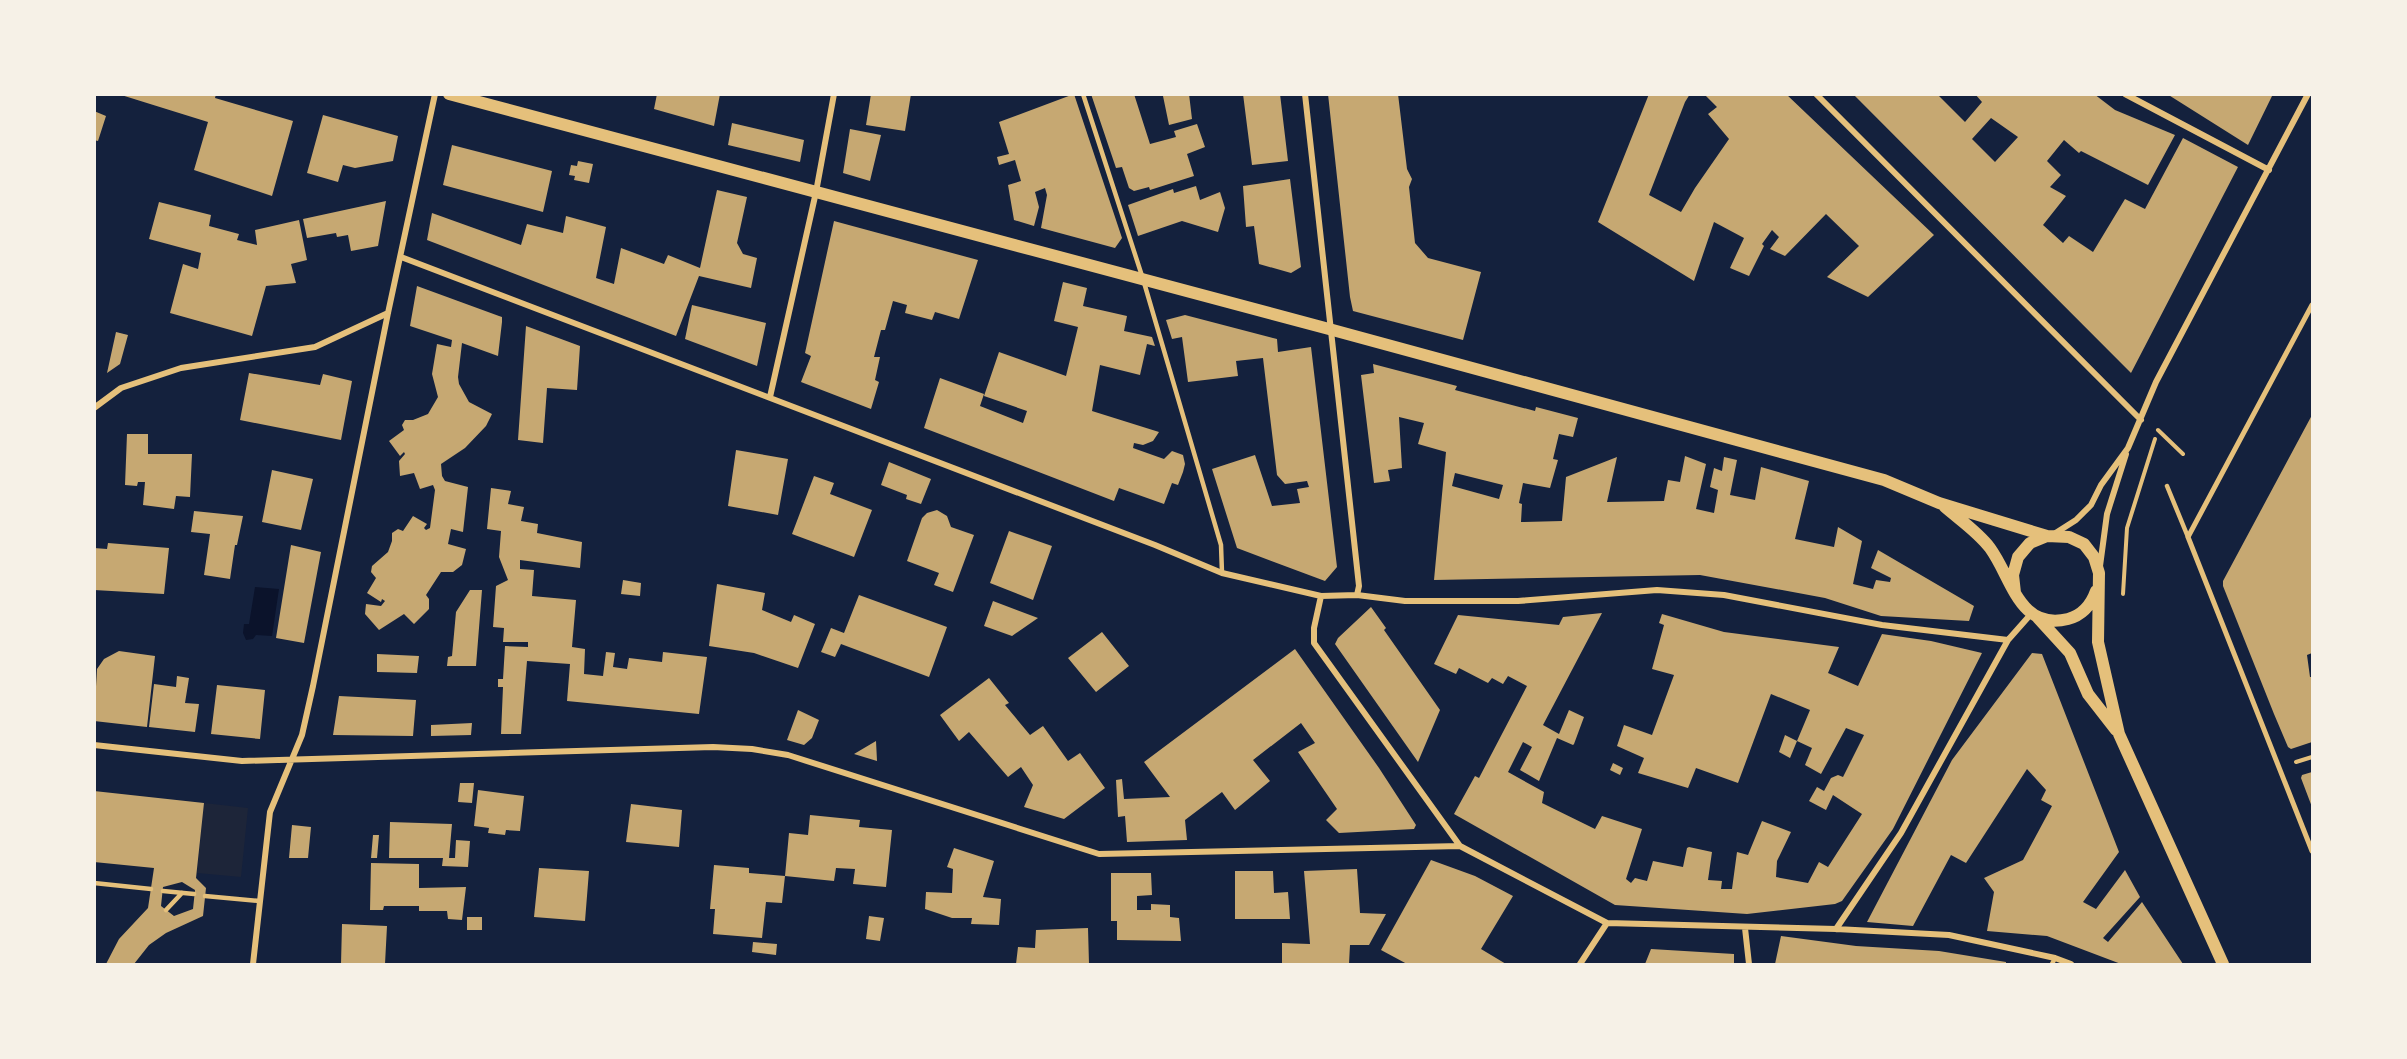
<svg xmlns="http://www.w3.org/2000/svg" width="2407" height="1059" font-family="Helvetica,sans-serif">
<rect width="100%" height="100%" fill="#14213d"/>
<!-- green -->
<path fill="#1d2539" d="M204,803L248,808L241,877L197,873Z"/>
<!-- water -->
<path fill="#0b132b" d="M255,587L279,589L272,636L256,635L253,639L246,640L243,633L244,624H249Z"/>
<!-- building -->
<path fill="#c6a872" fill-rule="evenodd" d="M118,94H216L215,98L293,121L272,196L194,170L208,122Z
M657,94H720L714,126L654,109Z
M871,94H911L905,131L866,125Z
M1074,94L1122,238L1115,248L1041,228L1047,195L1045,188L1035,192L1039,207L1034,226L1014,220L1008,185L1021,181L1015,160L999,165L997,157L1009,154L999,122Z
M1091,94H1134L1150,144L1176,137L1174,131L1197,124L1205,147L1187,154L1194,176L1150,190L1149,187L1134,191L1129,188L1122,167L1116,168Z
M1170,94H1189L1192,119L1169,125L1163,96Z
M1243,94H1280L1288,161L1252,165Z
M1328,94H1398L1407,169L1412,179L1409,187L1415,243L1428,258L1481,272L1463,340L1353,311L1350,297Z
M1649,94H1690L1685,102L1649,195L1681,212L1695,188L1729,139L1708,114L1717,107L1704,94H1786L1934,235L1868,297L1827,277L1859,246L1826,214L1785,256L1770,249L1779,237L1772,230L1762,244L1764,246L1749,276L1730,268L1744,238L1714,222L1694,281L1598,222Z
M1853,94H1937L1965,122L1982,102L1975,94H2094L2115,110L2175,135L2148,185L2081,151L2079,153L2064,140L2047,161L2061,175L2050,187L2066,196L2043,225L2063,243L2069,236L2093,252L2125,199L2145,209L2183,138L2238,167L2131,373ZM1991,118L2018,137L1995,162L1972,139Z
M2167,94H2273L2248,145Z
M94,111L106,116L98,141L94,140Z
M323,115L398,136L393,161L355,168L343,165L338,182L307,173Z
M732,123L804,140L800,162L728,145Z
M850,129L881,135L870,181L843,173Z
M452,145L552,171L543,212L443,185Z
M578,161L593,164L589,183L574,180L575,176L569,175L571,165L577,166Z
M1290,179L1301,267L1291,273L1259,264L1254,226L1246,227L1243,186Z
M1196,186L1200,200L1220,192L1225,208L1218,232L1182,221L1138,236L1128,205L1173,189L1174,193Z
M717,190L747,197L737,243L743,254L757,258L751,288L699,276L676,336L427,240L432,213L521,245L527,224L563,233L566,216L606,227L596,278L614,284L621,248L664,264L668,255L700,268Z
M386,201L378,246L351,251L348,235L337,237L336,233L307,238L303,219Z
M159,202L211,215L209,226L239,234L237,240L257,245L255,230L299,220L307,260L291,264L296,283L266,286L252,336L170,313L183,264L198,269L201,253L149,239Z
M834,221L978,260L959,319L935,312L932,320L905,313L907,305L893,301L885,330H881L874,357H880L875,380L879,382L871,409L801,382L811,356L805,353Z
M1063,282L1087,288L1083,306L1127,316L1124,331L1152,337L1155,346L1147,344L1140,375L1100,365L1092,411L1159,432L1153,441L1143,445L1134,443L1133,448L1164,459L1172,451L1183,455L1185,464L1183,472L1178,485L1172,483L1164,504L1119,488L1114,501L924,428L940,378L984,394L980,406L1023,423L1027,411L984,396L999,352L1066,376L1078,327L1054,321Z
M417,286L499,316L502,317V322L498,356L462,343L458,377L459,384L469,402L492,414L486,426L465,448L441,464L442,476L445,481L468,487L463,532L451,529L448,544L466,549L462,565L453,572H441L426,595L429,599V609L414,624L404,614L379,630L365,614L366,604L381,606L385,601L382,599L381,602L367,593L376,578L371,572L372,566L388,552L392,541V533L398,529L403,531L413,516L427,524L424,528L426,530L430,528L435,490L433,485L420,489L414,473L400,476L399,461L405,454L404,452L400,456L389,441L404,430L402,425L405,420H413L428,414L438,397L432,374L437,344L451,347L452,340L410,326Z
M692,305L766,323L757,366L685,339Z
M1185,315L1277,339L1278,352L1311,347L1337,567L1325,581L1237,548L1212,469L1255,455L1272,506L1300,503L1297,489L1309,487L1307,481L1285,484L1277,475L1263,358L1236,361L1238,376L1188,382L1182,337L1172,339L1166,320Z
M526,326L580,346L577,390L547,388L543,443L518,440Z
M116,332L128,335L120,364L107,373Z
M1373,364L1457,386L1455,390L1535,411L1536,407L1578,418L1573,437L1559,434L1553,459L1558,460L1550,488L1523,483L1519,503L1522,504L1521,522L1562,521L1566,477L1617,457L1607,502L1664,501L1668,480L1680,482L1685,456L1706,464L1696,509L1714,513L1718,490L1710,487L1714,468L1722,471L1724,457L1737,460L1730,495L1755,500L1761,467L1809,481L1795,539L1834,547L1838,527L1862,541L1853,584L1873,589L1876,580L1890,582L1891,578L1871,568L1878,550L1974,606L1969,621L1881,616L1825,598L1700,575L1434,580L1446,452L1418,444L1424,423L1399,417L1402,468L1388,470L1390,481L1374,483L1361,375L1374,373ZM1455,473L1503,485L1499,499L1452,486Z
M249,373L320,385L323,374L352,381L341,440L240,420Z
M2312,415V653L2307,655L2310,677H2312V742L2291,749L2288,747L2274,714L2223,586V581Z
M127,434H148V454H192L190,497L176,496L174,509L143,505L145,482H138L137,486L125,485Z
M736,450L788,459L778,515L728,506Z
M889,462L931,479L921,504L906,499L907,495L881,485Z
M272,470L313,479L301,530L262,522Z
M814,476L834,483L830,494L872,510L854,557L792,534Z
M491,488L511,491L508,504L524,507L521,521L538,524L537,533L582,542L580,568L520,560V569L534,570L532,596L576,600L572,647L585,649L584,674L603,676L606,652L615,653L613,667L627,669L629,658L662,662L663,652L707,657L699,714L567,701L570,664L527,661L521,734H501L503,687H498V679H503L505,646L528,647V642H503L504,628L493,627L496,586L508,580L499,557L501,531L487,529Z
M937,510L947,516L951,527L974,535L953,592L934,585L939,573L907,561L922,518L927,513Z
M194,511L243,516L237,545H235L230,579L204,575L210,534L191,532Z
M1009,531L1052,546L1033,600L990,583Z
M108,543L169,548L164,594L94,590V548L107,549Z
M291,545L321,552L304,643L276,638Z
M623,580L641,583L640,596L621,594Z
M717,584L765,593L762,610L791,622L794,615L815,624L798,668L754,653L709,646Z
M470,590H482L476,666H447L448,657L452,656L456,612Z
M859,595L947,627L929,677L841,644L835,657L821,652L831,628L844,633Z
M993,601L1038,618L1012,636L984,626Z
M1371,607L1386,628L1384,630L1440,710L1418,762L1335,644L1338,638Z
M1602,613L1543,725L1559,734L1569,710L1584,717L1574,744L1573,745L1557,738L1539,781L1520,770L1532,747L1523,742L1508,772L1544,792L1542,803L1595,829L1602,816L1642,829L1626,879L1631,883L1635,878L1647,881L1653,861L1683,867L1687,848L1689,847L1712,852L1708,880L1722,881L1721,889H1732L1737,852L1748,855L1762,821L1791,832L1777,861L1776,877L1808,883L1819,862L1828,867L1862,814L1833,795L1826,810L1809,801L1817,787L1824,791L1831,778L1838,775L1843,777L1864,735L1846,728L1821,774L1805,765L1812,748L1797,741L1790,758L1779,752L1785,735L1797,741L1810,710L1771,694L1738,783L1696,768L1688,788L1638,773L1644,758L1617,746L1624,725L1652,735L1674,675L1652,669L1664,625L1659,623L1662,614L1724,632L1839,647L1828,673L1858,686L1882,634L1931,641L1982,653L1893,829L1842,901L1835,904L1747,914L1615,905L1454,814L1475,776L1479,778L1527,686L1508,676L1503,684L1492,678L1488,683L1459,668L1456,674L1434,664L1458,615L1559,625L1563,617Z
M1102,632L1129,666L1096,692L1068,658Z
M1295,649L1379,768L1416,825L1414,829L1339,833L1326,820L1337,809L1298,752L1315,743L1301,723L1253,760L1270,781L1235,810L1222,792L1185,820L1187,840L1127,842L1125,816L1118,817L1116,780L1122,779L1124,799L1170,797L1144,762Z
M119,651L155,656L147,727L94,721L97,669L104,659Z
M2032,653L2042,654L2119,852L2083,902L2096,909L2125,870L2140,897L2103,938L2108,942L2142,902L2183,964H2121L2047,936L1987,931L1994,892L1984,878L2023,860L2052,806L2041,800L2046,790L2027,769L1966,863L1951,855L1913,926L1867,922L1952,760Z
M377,654L419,656L417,673L377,672Z
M177,676L189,678L185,703L199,704L195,732L149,727L154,684L176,687Z
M989,678L1009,703L1005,705L1030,735L1043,726L1068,761L1080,753L1105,788L1064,819L1024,807L1033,785L1021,767L1008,777L969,732L959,741L940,715Z
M217,685L265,690L260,739L211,734Z
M339,696L416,700L413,736L333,735Z
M798,710L819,720L812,738L804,745L787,740Z
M472,723L471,735L431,736V725Z
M876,741L877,761L854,754Z
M1613,763L1623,768L1620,775L1610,770Z
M2312,772V807L2301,778L2302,775Z
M460,783H474L472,803L458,802Z
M478,790L524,796L520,831L506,830L505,835L488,833L489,828L474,826Z
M94,791L204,803L196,878L206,888L203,916L166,933L149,945L134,964H106L119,939L148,908L154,868L94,862ZM182,882L195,890L193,909L174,916L161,906L163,887Z
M631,804L682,810L679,847L626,842Z
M810,815L860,820L859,827L892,830L886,887L853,884L855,869L836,868L834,881L785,876L789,833L808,835Z
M390,822L452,824L449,858H455L456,840L470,841L468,867L442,866L443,858H389Z
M292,825L311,827L308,858H289Z
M373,835H379L377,858H371Z
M954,848L994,861L983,897L1001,899L999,925L971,924L972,918H952L925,909L926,892L952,893L953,869L947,867Z
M1431,860L1475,876L1513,896L1481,949L1506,964H1407L1381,950Z
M371,863L419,864V888L466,887L462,920L448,919L447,911H419V906H384L383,910H370Z
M714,865L749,868V873L785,876L782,903L766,902L762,938L713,934L715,909H710Z
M539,868L589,871L585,921L534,917Z
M1357,869L1360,913L1386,914L1369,945H1350L1349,964H1282V943L1310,944L1304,871Z
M1235,871H1273L1274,893L1288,892L1290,919H1235Z
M1111,873H1151L1152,895L1137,896V910H1151V904L1170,905V917L1179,918L1181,941L1117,940V921H1111Z
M869,916L884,918L880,941L866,939Z
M467,917H482V930H467Z
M342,924L387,926L385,964H341Z
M1088,928L1089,964H1016L1018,947L1035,948L1036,930Z
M1781,936L1856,946L1939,951L2006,962V964H1775Z
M753,942L777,944L776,955L752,952Z
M1651,949L1734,954V964H1645Z"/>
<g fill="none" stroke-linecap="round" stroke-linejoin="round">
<!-- path -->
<path stroke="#e5c07b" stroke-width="4" d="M2158,430L2183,454
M2123,594L2127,528L2155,439
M2296,762L2312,757"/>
<!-- service -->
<path stroke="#e5c07b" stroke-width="4.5" d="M1083,94L1143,279L1221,545L1222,573
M2167,486L2188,537
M94,883L151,889
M163,891L194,894
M205,896L260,901
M166,910L182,893
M2052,964L2055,958"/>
<!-- pedestrian -->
<path stroke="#e5c07b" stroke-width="5" d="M2312,305L2188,537L2312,851"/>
<!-- minor -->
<path stroke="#e5c07b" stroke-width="6" d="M1305,94L1359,586L1357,595
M1816,94L2141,420
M2125,94L2269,170
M401,257L1155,545L1222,573L1321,596L1357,595L1405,601H1518L1657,590L1724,595L1882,625L2008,640L2031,614
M770,397L816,192L834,94
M94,408L121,388L181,368L315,347L388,313
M2054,534L2076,520L2091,505L2101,485L2128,448L2156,382L2308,94
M2100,566L2107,514L2126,454
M1321,596L1314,628V643L1460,846L1607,923L1836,929L1949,935L2055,958L2071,964
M94,745L242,761L713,747L752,749L788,755L1099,854L1460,846
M1745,928L1749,964
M1836,929L1901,833L2008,640
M253,964L270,812L302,735L313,686L388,313L435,94
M1580,964L1607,923"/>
<!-- secondary -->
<path stroke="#e5c07b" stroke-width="12" d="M449,94L1329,329L1884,480L1939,503L2047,536
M1945,507C1960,520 1978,532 1990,548C2012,578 2019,631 2068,619C2083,615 2091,605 2096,591
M2015,593L2013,575L2018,557L2030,543L2047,536L2069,537L2084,544L2094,557L2099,573L2098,642L2119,734L2223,964
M2038,618L2070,653L2088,694L2116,730"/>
</g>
<!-- border -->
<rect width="2407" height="1059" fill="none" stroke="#f6f1e7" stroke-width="192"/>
</svg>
